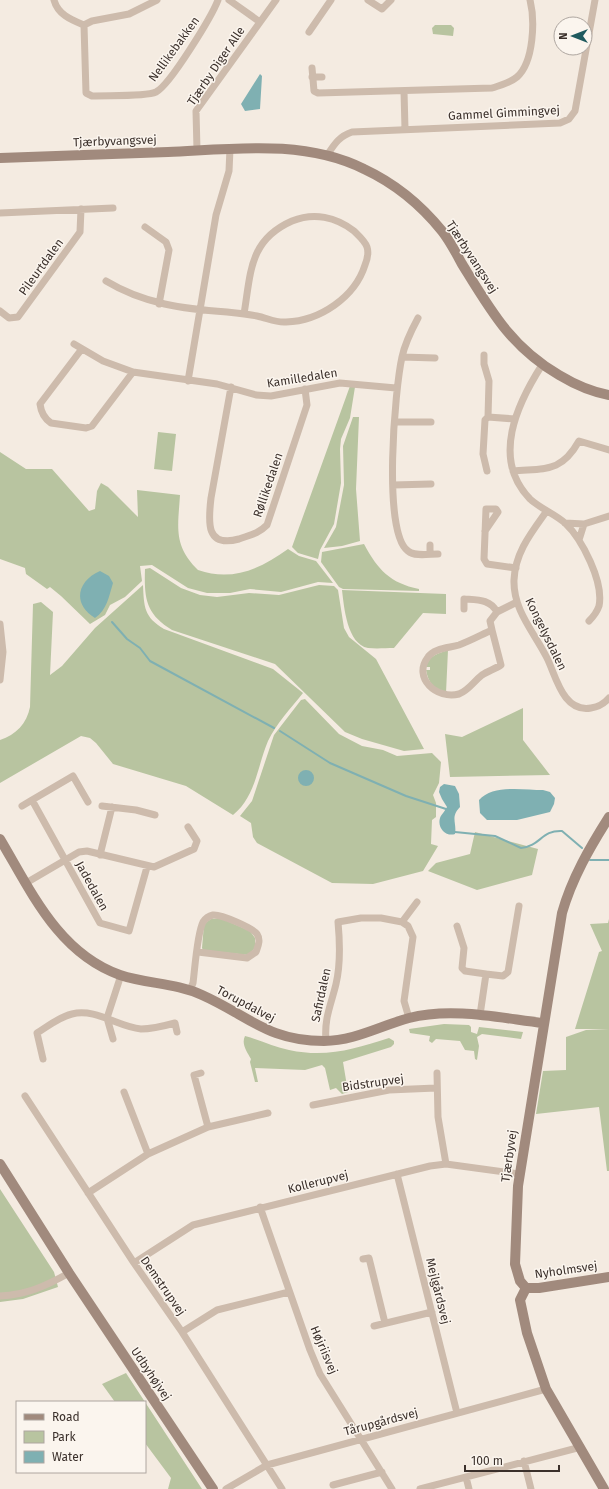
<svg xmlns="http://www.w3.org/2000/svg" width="609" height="1489" font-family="'Fira Sans',sans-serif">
<rect width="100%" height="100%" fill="#f4ebe1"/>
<!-- green -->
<path fill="#b8c4a0" d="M435,25H451L454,28L453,36L433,34L432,28Z
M350,386L355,387L350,418L341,439L340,449L341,483L334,524L320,550L318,559L298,553L292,547Z
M353,417H359L356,489L360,541L342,546L324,548L336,527L344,485L343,446Z
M158,432L176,434L172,471L154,469Z
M0,452L26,469H52L89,511L95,509L97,491L101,483L108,487L138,517L137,490L180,495C178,527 173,546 198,570C232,582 260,569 288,549L299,556L316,561L333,583L318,582L281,592L250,589L230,593H207L188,588L152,565L140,566L142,581L125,597L110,605L105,615L90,624L61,596L50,587L47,589L26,574L25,568L0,559Z
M364,544C378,570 390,583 419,589V591L343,589L339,587L321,562L322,552Z
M150,568L181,588L200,595L217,597L249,593L279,595L319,585L334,586L338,590L344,628L349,637L376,659L424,749L404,751L362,739L345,732L275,664L172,630C146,614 144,599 145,569Z
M143,585C144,607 144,617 164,629L273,669L303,693C291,708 276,724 268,741C257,767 256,796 233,815L186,786L113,764L96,743L90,738L81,736L0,783V740C16,735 27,723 30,707L33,604L41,602L53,612L50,675L62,666L95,628Z
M342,590L446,594V614L423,613L394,648C386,648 377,649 368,648C347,644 344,607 342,590Z
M448,650L446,693C434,690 428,682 426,670H430V667H426C428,656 439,653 448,650Z
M305,699L339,734L362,746L383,750L397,756L432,753L441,762L439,783L433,795L436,803V817L432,820L431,844L438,846L423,871L373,884L332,883L257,843L253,837L251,823L240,816L252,801L274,735L301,700Z
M523,708V740L550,775L450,777L445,734L462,737Z
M475,832L538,849L532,875L477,890L428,871L436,863L470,854Z
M220,918L250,931L255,938V948L248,955L203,950L202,948L204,924L211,919Z
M609,919V1029H575L599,952L602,951L590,924L608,923Z
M444,1024L469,1025L471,1027V1032L477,1034L479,1027L523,1032L521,1039L482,1034L477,1037L479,1046L477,1060L475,1059L474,1051L465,1050L460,1041L436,1039L432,1043L429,1041L430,1036L410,1033L409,1029Z
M609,1029V1171H607L599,1107L536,1114L543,1071L566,1070V1037L586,1030Z
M245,1036C260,1040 274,1047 289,1050C327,1058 354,1049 389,1038L394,1041V1044L391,1047L343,1062L348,1092L342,1094L336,1088L330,1090L325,1068L322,1065L305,1070L255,1068L258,1082H255L250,1062L251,1059C247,1052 241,1044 245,1036Z
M0,1189L54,1272L58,1287L23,1299L0,1302Z
M126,1373L145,1402H115L102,1384Z
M145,1402L202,1489H168L171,1478L145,1443Z"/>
<!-- water -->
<path fill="#7fb0b2" d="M260,74L262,76L260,109L245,111L241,104Z
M100,571L109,576L113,583C109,596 107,610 95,618C72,604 77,581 100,571Z
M298 778a8 8 0 1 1 16 0a8 8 0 1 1-16 0Z
M444,784L455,786L459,794L460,807C450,817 457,823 455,834C446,837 437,828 440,818C441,815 445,811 447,807L442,799L439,792L440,787Z
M543,790L550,792L555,798L554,804L550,812L517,820H487L480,813L479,800C493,784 524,790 543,790Z"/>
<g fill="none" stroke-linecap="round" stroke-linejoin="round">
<!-- stream -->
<path stroke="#7fb0b2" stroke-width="2" d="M112,622L127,639L140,648L150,661L274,728
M280,731L330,763L406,796L446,809
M455,832L495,836L521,848C541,846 541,830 562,831L582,848
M590,860H609"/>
<!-- street -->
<path stroke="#cdbbac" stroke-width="7" d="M54,0C58,15 72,20 84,25L92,21L129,14L157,0
M229,0L260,22
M368,0L382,9L391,0
M84,25L86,93L92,96C106,95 145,97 156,92C170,85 212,16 218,0
M309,32L331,0
M312,68L314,91L318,93L492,88C501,85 510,83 517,77C534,62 535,20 530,0
M312,77H322
M404,91L405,129
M197,150L196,111L276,0
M328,154C335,143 340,136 352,132L560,123L569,119L575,111L595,0
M0,213L113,208
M145,227L166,242L169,250L159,304
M106,281C144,304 184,309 227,312C237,313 247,314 257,316C267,318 276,323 286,322C320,321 355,297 365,265C367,260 369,253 367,247C365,241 359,236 354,231C336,217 314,212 292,221C249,240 251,272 244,314
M0,311L9,318L18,317L80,232L81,209
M418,318C411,331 405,343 402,357C395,388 382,533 408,551C415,557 429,554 438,554
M74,344L103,361L133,372L217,384L256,395L271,396L340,383L396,388
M81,350L40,404C41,412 45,419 51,423L86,428L92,426L133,372
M484,355V364L489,381L488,417L485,420L483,454L487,471
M402,357L435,358
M542,365C517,404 491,459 530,499C541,509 555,514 565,523C582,539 604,582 599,606C597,612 593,617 589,621
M188,381L216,215L229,171L230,149
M231,387L211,498C208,523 206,548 239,539C250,535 258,534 267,525L307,405L305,389
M488,417L515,419
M395,422H431
M513,471C545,468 561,473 579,441L609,450
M393,485L431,484
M546,512C531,533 515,553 514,580C513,610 534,632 547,658C556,676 563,713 591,708C598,707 604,704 609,698
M565,523L584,524L609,516
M485,531L498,512L496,509H486L484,559L487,564L516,568
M579,540L584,524
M430,545V554
M464,609V599C478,600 490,599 497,612
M0,624L3,652L0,680
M492,630L501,665C495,669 488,671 482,675C473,682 469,690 459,694C437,700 412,678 428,657C434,648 449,648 459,645C470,641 481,635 492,630L490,621L497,612L517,602
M88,802L73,776L32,800L100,923L129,931L147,867
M22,806L32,800
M102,806L136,810L155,815
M100,855L112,807
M26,883L79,852L87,851L154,867L194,849L197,841L188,827
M402,922L417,902
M457,926L464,948L462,968L465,971L486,974
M190,990L193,983C195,968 197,934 203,922C205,919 209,916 213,915C221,914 253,928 257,934C261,940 258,946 256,952L247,958L198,952
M480,1015L486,974L503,976L508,972L519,906
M113,1039L107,1018L121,975
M326,1041C324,1018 331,1005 336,984C341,963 340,943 338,922L361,918H381L402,922L408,926L413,937L404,1001L409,1018
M43,1059L37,1033C48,1026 59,1017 72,1014C96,1008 118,1027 141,1029C152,1029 164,1026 175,1023L177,1032
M201,1073L194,1075L208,1127
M437,1073L438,1117L446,1164
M124,1092L148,1154
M25,1096L134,1263L182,1332L282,1489
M313,1105L389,1090L436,1088
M397,1174L457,1413
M88,1193L148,1154L208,1127L268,1113
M260,1207L310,1350L320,1374L392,1489
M363,1259L369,1258L385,1323
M134,1263L193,1225L430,1166L446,1164L519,1174
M0,1296C26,1295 46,1286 69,1273
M374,1326L432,1312
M182,1332L217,1310L289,1292
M524,1461L531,1489
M466,1477L469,1489
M333,1485L382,1472
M226,1489L267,1465L546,1389
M420,1489L581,1447"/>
<!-- secondary -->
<path stroke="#a18a7d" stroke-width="10" d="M0,158C56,156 112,154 168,152C233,149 304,139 364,169C394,183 421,205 442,231C450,241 456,253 462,264C491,311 511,347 559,375C574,384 592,392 609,395
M0,839C31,891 58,953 120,975C147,984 176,983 202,995C249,1016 268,1041 324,1041C354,1041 380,1026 409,1018C452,1007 500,1018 543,1023
M0,1164L69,1273L213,1489
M526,1288L520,1281L515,1264L518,1186L562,913C572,878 590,847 609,817
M526,1288L520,1300L527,1333L546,1389L604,1489
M526,1288H539L609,1277"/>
</g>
<g text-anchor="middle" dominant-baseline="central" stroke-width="3" stroke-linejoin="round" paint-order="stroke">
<!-- street labels -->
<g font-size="12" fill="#3b302b" stroke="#fbf5ee">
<text transform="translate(174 49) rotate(-54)">Nellikebakken</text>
<text transform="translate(216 66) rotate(-56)">Tjærby Diger Alle</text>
<text transform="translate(504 113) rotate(-3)">Gammel Gimmingvej</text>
<text transform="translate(115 141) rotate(-2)">Tjærbyvangsvej</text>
<text transform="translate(472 257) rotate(57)">Tjærbyvangsvej</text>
<text transform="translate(41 267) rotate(-54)">Pileurtdalen</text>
<text transform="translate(302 378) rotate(-9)">Kamilledalen</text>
<text transform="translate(268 485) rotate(-71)">Røllikedalen</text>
<text transform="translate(546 634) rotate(64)">Kongelysdalen</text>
<text transform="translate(92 886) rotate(61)">Jadedalen</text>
<text transform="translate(321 995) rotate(-78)">Safirdalen</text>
<text transform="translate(246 1004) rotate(28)">Torupdalvej</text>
<text transform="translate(373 1083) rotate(-8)">Bidstrupvej</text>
<text transform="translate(509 1156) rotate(-82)">Tjærbyvej</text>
<text transform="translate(318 1182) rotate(-14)">Kollerupvej</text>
<text transform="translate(566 1270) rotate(-8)">Nyholmsvej</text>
<text transform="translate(163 1286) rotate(55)">Demstrupvej</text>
<text transform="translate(438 1291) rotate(76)">Mejlgårdsvej</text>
<text transform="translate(324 1350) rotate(67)">Højriisvej</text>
<text transform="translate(151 1374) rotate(56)">Udbyhøjvej</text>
<text transform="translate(381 1422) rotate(-15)">Tårupgårdsvej</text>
</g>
</g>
<!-- legend -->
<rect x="16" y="1401" width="130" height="72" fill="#fbf5ee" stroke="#aea6a0"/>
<rect x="24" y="1414" width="20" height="6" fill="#a18a7d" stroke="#aea6a0"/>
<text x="52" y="1421" font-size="12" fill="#3b302b">Road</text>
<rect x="24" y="1431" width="20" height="12" fill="#b8c4a0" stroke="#aea6a0"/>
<text x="52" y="1441" font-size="12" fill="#3b302b">Park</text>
<rect x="24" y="1451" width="20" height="12" fill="#7fb0b2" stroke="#aea6a0"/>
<text x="52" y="1461" font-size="12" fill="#3b302b">Water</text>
<!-- north arrow -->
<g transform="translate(573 36) rotate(270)"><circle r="19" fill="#fbf5ee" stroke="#aea6a0"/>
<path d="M0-3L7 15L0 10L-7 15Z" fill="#1f5a5e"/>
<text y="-6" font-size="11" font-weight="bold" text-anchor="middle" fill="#3b302b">N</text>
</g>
<!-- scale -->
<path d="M465 1465v6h94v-6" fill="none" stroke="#3b302b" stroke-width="2"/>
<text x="471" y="1465" font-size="12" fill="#3b302b" stroke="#fbf5ee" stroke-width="3" paint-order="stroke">100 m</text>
</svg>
